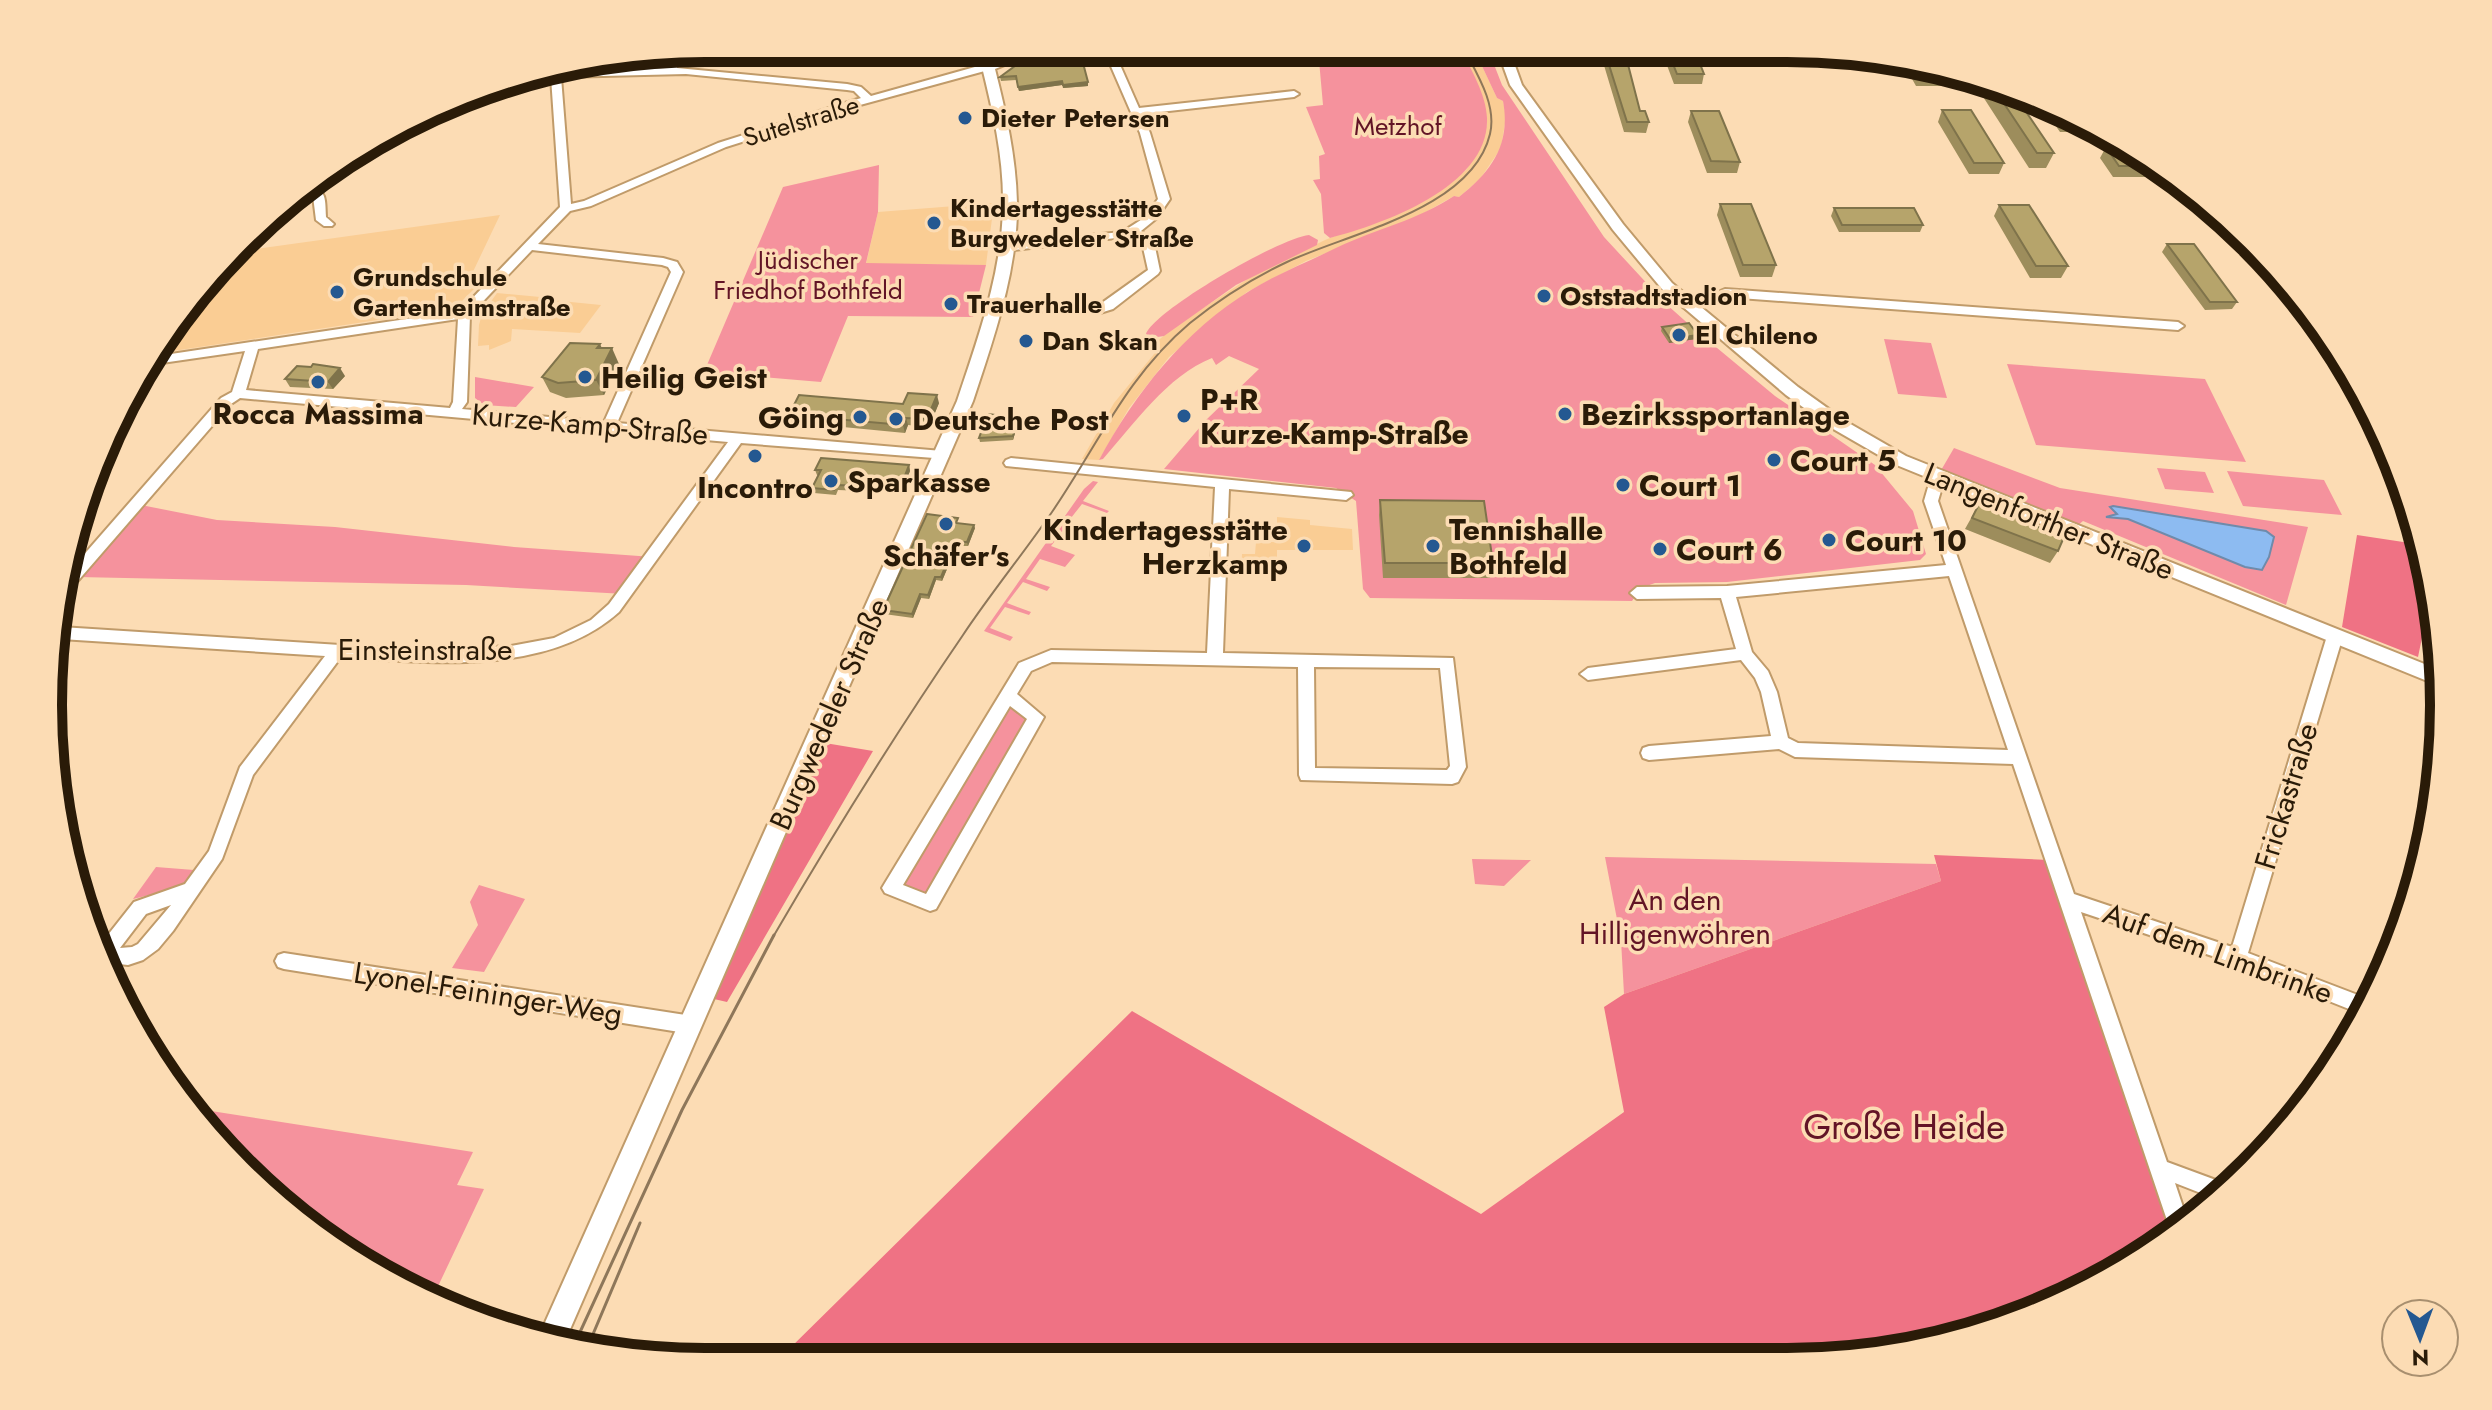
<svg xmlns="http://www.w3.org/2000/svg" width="2492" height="1410" font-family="Jost,sans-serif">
<rect width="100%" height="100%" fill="#fcdcb4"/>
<!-- built -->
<path fill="#facd94" d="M1461,49H1474L1497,98L1503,101L1506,117L1501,148L1480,179L1459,197L1454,196L1415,218L1306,261L1247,292L1169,357L1129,408L1099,460L1082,459L1114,403L1159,348L1154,344L1174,327L1252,276L1325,240L1422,202L1466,170L1480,149L1487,124L1483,98Z
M994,203L986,265L866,264L878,212Z
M500,215L470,278L486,277L458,305L450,309L153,354L159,340L242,251Z
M497,293L551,298V300L601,305L580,333L512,329L511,341L489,350V345L478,346L479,325L482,314Z
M1277,517L1310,520V525L1352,529L1353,550H1277V575H1241L1242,554H1255L1256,542H1277Z"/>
<!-- green -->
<path fill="#f5929d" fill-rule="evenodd" d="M1318,49H1461C1471,70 1486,94 1487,118C1490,186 1384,224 1330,238L1324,233L1321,194L1313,180L1320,179L1319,156L1325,154L1306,107L1323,105Z
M1474,49H1488L1502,85L1604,237L1665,303L1693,328L1775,396L1875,465L1913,511L1926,554L1920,560L1727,582L1655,583L1641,588L1632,601L1370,598L1363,589L1356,501L1336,488L1164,469L1207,419L1259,369L1229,356L1216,365L1212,358C1167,376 1134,424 1103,459L1099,460C1136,392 1184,331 1251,290C1279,273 1310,261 1338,247C1376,229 1418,220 1454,196L1459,197C1492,171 1511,144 1503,101L1497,98Z
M879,165L878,212L866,263L986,265L973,317L848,316L821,382L704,372L783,187Z
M1309,235L1318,240L1317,245L1236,285L1164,336L1151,338L1146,334C1156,309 1280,238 1309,235Z
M1884,339L1931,343L1947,398L1898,394Z
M2007,364L2205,379L2246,462L2036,445Z
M475,377L534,387L516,407L484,405L475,398Z
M1954,448L2060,488L2308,527L2286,605L2083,521L2077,526L1940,472ZM2113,506L2266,531L2274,537L2269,557L2262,570L2245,567L2128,519L2108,516L2118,514L2110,507Z
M2157,468L2205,472L2214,493L2165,489Z
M2227,471L2324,480L2342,515L2243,506Z
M1093,481L1098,482L1083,501L1109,511L1107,513L1082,504L1067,523L1092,533L1091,535L1066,527L1051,546L1075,555L1065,567L1040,559L1026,579L1050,587L1047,591L1023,582L1007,603L1031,612L1029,615L1005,607L990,628L1013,637L1010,641L984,631L1084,489Z
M141,505L217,520L335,527L514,547L653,557L625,594L466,585L78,577Z
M1009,696L1036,717L930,903L891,888Z
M1605,857L1936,864L1941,881L1624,994L1621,940Z
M1472,859L1531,860L1504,886L1475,884Z
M156,867L194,870L182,887L133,899Z
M479,885L525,899L484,972L452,968L478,925L470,902Z
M192,1108L473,1152L457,1185L484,1189L432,1299L376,1274L211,1138Z"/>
<!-- forest -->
<path fill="#ef7284" d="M2357,535L2423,545L2431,594L2418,657L2342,627Z
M825,743L873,751L727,1002L714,999Z
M1934,855L2049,860L2174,1233L2152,1252L1999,1327L1872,1356L771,1360L783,1355L1132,1011L1481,1214L1624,1112L1604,1007L1624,994L1941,881Z"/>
<!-- water -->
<path fill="#8dbbf1" stroke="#6f8bab" stroke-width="2" d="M2113,506L2266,531L2274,537L2269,557L2262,570L2245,567L2128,519L2106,517L2117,514L2110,507Z"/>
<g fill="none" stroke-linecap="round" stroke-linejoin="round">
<defs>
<path id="minor" d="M975,48H985L993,67L992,69L849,108L726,147L591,206L570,211L538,244L663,258L677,262L683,272L617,423L942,451L947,453L949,456L947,459L741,443L619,612C548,676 430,663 341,657L253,775L222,859L173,931L158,949L143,960L128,965L101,962L96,946L100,945L134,902L185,884L209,851L240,767L325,656L61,639V627L403,649L472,648L511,646L554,638L591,620L609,604L728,442L240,398L231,404L70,590L65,591L67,574L221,398L232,392L245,351L148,365L151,357L460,311L560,207L551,77L544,74L568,71L667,68V54L677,53V68L847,84L861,87L871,96L982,65ZM686,74L847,90L854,91L861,98L718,143L584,201L571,204L561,77ZM532,250L662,265L668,267L671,272L604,422L462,409L467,402L470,315ZM458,319L453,402L450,408L246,390L258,349ZM171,905L138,944L132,947L120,948L146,914Z
M1103,48L1113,49L1139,108L1294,91L1299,94L1294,97L1142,114L1150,133L1170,199L1157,218L1141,231L1154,242L1160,271L1158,274L1113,309L1100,313L989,310V304L993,303L1099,305L1148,270L1142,243L1133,236L1006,251L1000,247L1006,243L1122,232L1144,218L1158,199L1140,133Z
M303,186C327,188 325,196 326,217L334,224L332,226H324L316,220L313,196L298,192Z
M1725,289L2178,322L2184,326L2178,330L1726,297L1689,311L1683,307Z
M1011,458L1351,492L1353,495L1346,500L1229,489L1223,653L1453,658L1466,767L1458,782L1452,784L1301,780L1299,775L1298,667L1052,662L1031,671L1017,694L1044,717L936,909L930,911L885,893L882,888L885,883L1019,663L1051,650L1207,653L1215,487L1006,466L1004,463L1006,460ZM1314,667L1440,668L1450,766L1447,770L1315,768ZM1010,706L1027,719L926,894L903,885Z
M1938,472L1945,477L1938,501L2074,894L2232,947L2327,636L2335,630L2343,636L2248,953L2371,1000L2364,1015L2236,964L2081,912L2167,1162L2232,1186L2216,1199L2175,1183L2188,1222L2172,1235L2013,764L1795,757L1779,749L1649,760L1643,758L1641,753L1643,748L1649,746L1771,736L1761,692L1755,678L1741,660L1588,680L1580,674L1588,668L1736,649L1721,598L1637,599L1630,593L1637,587L1727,586L1946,565L1924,501L1931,477ZM1949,576L2008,750L1798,743L1788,738L1777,692L1768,671L1752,652L1736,597Z
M284,953L692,1016L699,1019L701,1025L699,1031L692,1034L284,969L278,967L275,961L278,955Z"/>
<path id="major" d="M1028,48H1047L995,69C1006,113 1016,157 1017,203C1018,270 994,337 973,401L565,1341L539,1336L957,401C978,338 1002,273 1003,206C1004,159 993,112 982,67Z
M1497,49H1509L1522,85L1623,224L1672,283L1798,387L1847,422L1906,456L2442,671V687L1894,464L1835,430L1786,395L1662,289L1613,230L1510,85Z"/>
</defs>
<!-- minor casing -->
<use href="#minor" stroke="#c09b6a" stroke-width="4"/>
<!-- major casing -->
<use href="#major" stroke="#c09b6a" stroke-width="4"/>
<!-- minor -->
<use href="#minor" fill="#fff" fill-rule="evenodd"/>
<!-- major -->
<use href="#major" fill="#fff" fill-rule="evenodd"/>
<!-- tram-far1 -->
<path stroke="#8e775a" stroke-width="2" d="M773,937C833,834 896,733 963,635C991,593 1023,554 1052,512C1098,445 1126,377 1190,323C1220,299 1253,278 1287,262C1348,233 1472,210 1490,134C1497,105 1477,74 1464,49"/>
<!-- tram -->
<path stroke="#8e775a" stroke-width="3" d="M575,1343L682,1110L774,935
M588,1346L640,1223"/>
</g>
<!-- wall -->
<path fill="#9d8d5c" d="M1573,49H1694L1704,74L1702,84H1674L1662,52H1625L1640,111L1649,122L1646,133L1624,132L1600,52H1574Z
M1026,58L1088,82V86L1063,88L1062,85L1019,91L1016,80L1001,81L1000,77Z
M1902,61L1944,68L1948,75L1943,86H1916Z
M1969,75L2014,94L2054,153L2046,168H2029Z
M2042,106L2083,123L2078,132H2060Z
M1942,110L2004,163L1999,174H1969L1938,122Z
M1691,111L1740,162L1737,173H1707L1688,122Z
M2106,147H2131L2159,167L2153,177H2113L2100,158Z
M2179,181L2221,211L2235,227L2234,229L2213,228L2178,183Z
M1720,204L1776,265L1772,277H1740L1717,215Z
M1999,205L2068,266L2061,278H2030L1994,216Z
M1834,208L1923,225L1920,232H1839L1831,216Z
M2167,244L2237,302L2232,309L2205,310L2162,252Z
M1662,327L1696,339L1669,343L1661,331Z
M602,348L619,364L604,395L566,398L550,392L542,377Z
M345,376L333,389L290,387L285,379Z
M939,403L929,427L908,425L905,433L791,422L789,415L903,404Z
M1018,418V422L1013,440L980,442L979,438Z
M909,465L910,471L905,483L893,482L889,492L838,490L836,495L814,493L812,488L818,475H817L815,470Z
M1380,500L1493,563L1490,578H1383L1379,515Z
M1979,504L2058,551L2050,563L1965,529Z
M959,522L958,523L975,528L968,546H962L955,563L950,562L942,581L936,580L929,599L921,598L913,618L884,614L883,610Z"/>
<!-- shaded-wall -->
<path fill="#7f734b" d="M1062,81V85L1019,91L1018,87Z
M1088,82V86L1063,88V85Z
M1698,335L1696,339L1669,343L1670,339Z
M600,344L607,359L612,348L619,364L604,395L596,380L597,348Z
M340,368L345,376L333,389L328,382Z
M937,395L939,403L929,427L927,419Z
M906,418L908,425L905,433L903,425Z
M1018,418V422L1013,440V436Z
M909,465L910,471L905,483L904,478Z
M892,477L893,482L889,492L887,487Z
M974,525L975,528L968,546L967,542Z
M961,542L962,546L955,563L954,559Z
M949,558L950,562L942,581L941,577Z
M935,577L936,580L929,599L928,595Z
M920,594L921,598L913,618L912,614Z"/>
<!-- building -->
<path fill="#b6a46b" stroke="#7f734b" stroke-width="2" d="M1055,48H1066L1083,63L1088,82L1063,85L1062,81L1018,87L1016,76L1000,77L1026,58Z
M1604,49H1624L1640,111H1645L1649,122H1627Z
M1667,49H1694L1704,74H1677Z
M1914,63L1944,68L1948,75H1920Z
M1991,84L2014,94L2054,153H2037Z
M1942,110H1971L2004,163H1974Z
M1691,111H1719L1740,162L1711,161Z
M2061,113L2079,121H2066Z
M2106,147H2131L2157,166H2119Z
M1720,204H1751L1776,265H1743Z
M1999,205H2029L2068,266H2036Z
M1834,208H1914L1923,225H1842Z
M2167,244H2194L2237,302H2210Z
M1689,323L1698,335L1670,339L1662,327Z
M570,343L600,344L597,348H612L596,380L558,383L542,377Z
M313,364L340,368L328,382L285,379L297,366L311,367Z
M908,393L937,395L927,419L906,418L903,425L789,415L799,395L903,404Z
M988,414L1018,418L1013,436L979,438Z
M821,458L909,465L904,478L892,477L887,487L837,485L834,490L812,488L821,470H815Z
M1380,500L1484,501L1493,563H1385Z
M1979,504L2064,537L2058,551L1972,518Z
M927,514L958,518L956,523L974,525L967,542H961L954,559L949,558L941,577H935L928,595L920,594L912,614L883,610Z"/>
<!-- markers -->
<g fill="#245891" stroke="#fcdcb4" stroke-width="3">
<circle cx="965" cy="118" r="8"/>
<circle cx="934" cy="223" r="8"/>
<circle cx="337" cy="292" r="8"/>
<circle cx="1544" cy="296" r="8"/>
<circle cx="951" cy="304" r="8"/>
<circle cx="1679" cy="335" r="8"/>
<circle cx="1026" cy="341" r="8"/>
<circle cx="585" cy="377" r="8"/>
<circle cx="318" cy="382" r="8"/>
<circle cx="1565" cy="414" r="8"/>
<circle cx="1184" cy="416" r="8"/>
<circle cx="860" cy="417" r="8"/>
<circle cx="896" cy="419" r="8"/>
<circle cx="755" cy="456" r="8"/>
<circle cx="1774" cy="460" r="8"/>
<circle cx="831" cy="481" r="8"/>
<circle cx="1623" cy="485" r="8"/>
<circle cx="946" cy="524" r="8"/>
<circle cx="1829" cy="540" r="8"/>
<circle cx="1304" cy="546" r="8"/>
<circle cx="1433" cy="546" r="8"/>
<circle cx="1660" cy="549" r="8"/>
</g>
<g text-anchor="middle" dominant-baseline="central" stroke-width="7" stroke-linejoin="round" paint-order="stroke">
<!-- far-poi labels -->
<g font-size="26" font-weight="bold" fill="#2a1b08" stroke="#fcdcb4" text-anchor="start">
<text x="981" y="118">Dieter Petersen</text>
<text x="950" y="208">Kindertagesstätte<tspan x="950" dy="30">Burgwedeler Straße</tspan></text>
<text x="353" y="277">Grundschule<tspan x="353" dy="30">Gartenheimstraße</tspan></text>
<text x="1560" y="296">Oststadtstadion</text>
<text x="967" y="304">Trauerhalle</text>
<text x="1695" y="335">El Chileno</text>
<text x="1042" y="341">Dan Skan</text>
</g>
<!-- far-street labels -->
<g font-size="26" fill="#2a1b08" stroke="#fcdcb4">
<text transform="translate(801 121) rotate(-17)">Sutelstraße</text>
</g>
<!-- far-park labels -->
<g font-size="26" fill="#621426" stroke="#fcdcb4">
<text x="1398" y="126">Metzhof</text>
<text x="808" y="260">Jüdischer<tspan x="808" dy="30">Friedhof Bothfeld</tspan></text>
</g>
<!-- poi labels -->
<g font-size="30" font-weight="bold" fill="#2a1b08" stroke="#fcdcb4" text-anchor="start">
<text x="601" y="377">Heilig Geist</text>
<text x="1200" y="399">P+R<tspan x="1200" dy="34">Kurze-Kamp-Straße</tspan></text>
<text x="318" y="413" text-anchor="middle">Rocca Massima</text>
<text x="1581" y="414">Bezirkssportanlage</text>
<text x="844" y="417" text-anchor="end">Göing</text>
<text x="912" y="419">Deutsche Post</text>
<text x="1790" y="460">Court 5</text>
<text x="847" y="481">Sparkasse</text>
<text x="1639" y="485">Court 1</text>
<text x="755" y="487" text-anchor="middle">Incontro</text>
<text x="1288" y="529" text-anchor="end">Kindertagesstätte<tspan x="1288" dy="34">Herzkamp</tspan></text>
<text x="1449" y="529">Tennishalle<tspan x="1449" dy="34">Bothfeld</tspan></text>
<text x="1845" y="540">Court 10</text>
<text x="1676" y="549">Court 6</text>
<text x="946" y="555" text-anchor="middle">Schäfer's</text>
</g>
<!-- street labels -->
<g font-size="30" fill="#2a1b08" stroke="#fcdcb4">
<text transform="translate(590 424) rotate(5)">Kurze-Kamp-Straße</text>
<text transform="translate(2049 521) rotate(22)">Langenforther Straße</text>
<text x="425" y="649">Einsteinstraße</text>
<text transform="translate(829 714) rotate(-66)">Burgwedeler Straße</text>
<text transform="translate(2286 796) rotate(-73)">Frickastraße</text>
<text transform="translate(2218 953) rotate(20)">Auf dem Limbrinke</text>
<text transform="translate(488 993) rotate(9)">Lyonel-Feininger-Weg</text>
</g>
<!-- park labels -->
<g font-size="30" fill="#621426" stroke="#fcdcb4">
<text x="1675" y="899">An den<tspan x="1675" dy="34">Hilligenwöhren</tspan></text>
</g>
<!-- near-park labels -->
<g font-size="36" fill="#621426" stroke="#fcdcb4">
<text x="1904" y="1126">Große Heide</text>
</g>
</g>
<!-- crop -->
<path d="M0 0H2492V1410H0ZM705 62H1787A643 643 0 0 1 2430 705V705A643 643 0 0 1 1787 1348H705A643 643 0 0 1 62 705V705A643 643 0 0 1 705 62Z" fill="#fcdcb4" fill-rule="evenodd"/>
<path fill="none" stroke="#2a1b08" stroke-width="10" d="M705 62H1787A643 643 0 0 1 2430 705V705A643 643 0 0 1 1787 1348H705A643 643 0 0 1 62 705V705A643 643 0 0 1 705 62Z"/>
<!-- north arrow -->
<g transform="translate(2420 1338) rotate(179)"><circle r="38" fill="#fcdcb4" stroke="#a88f6f" stroke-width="2"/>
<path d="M0-6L14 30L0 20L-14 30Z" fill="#245891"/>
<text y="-12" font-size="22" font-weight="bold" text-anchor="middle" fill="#2a1b08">N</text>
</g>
</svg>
